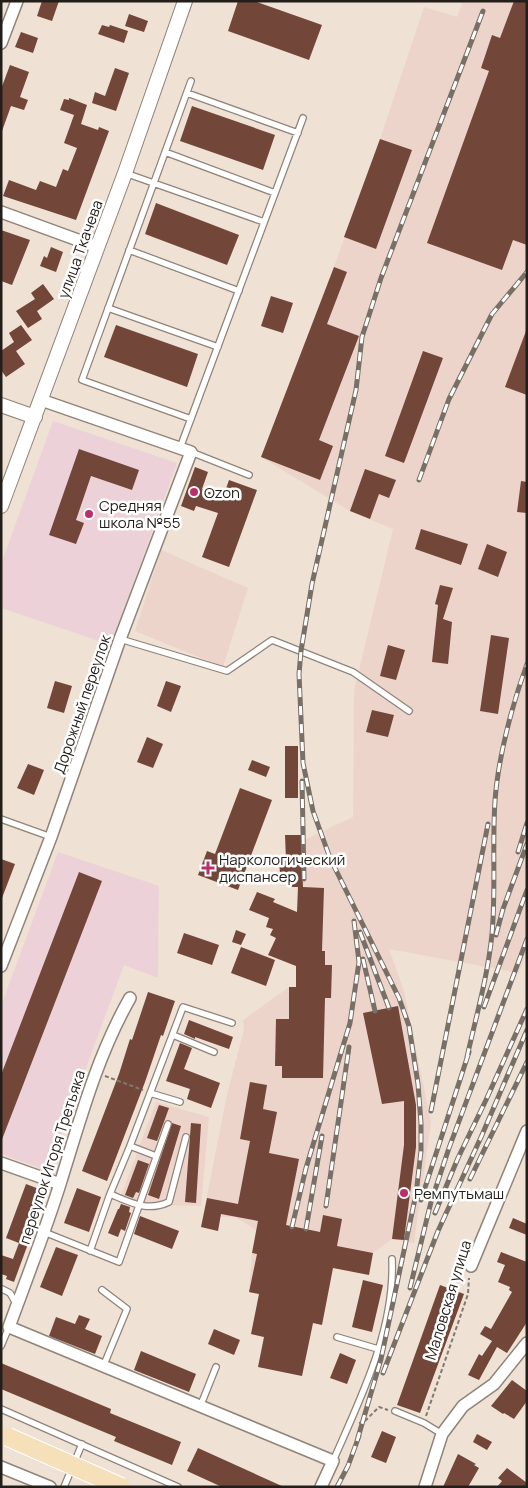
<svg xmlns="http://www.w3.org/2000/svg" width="528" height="1488" font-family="Manrope,sans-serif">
<rect width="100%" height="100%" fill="#efe1d4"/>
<!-- industrial -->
<path fill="#ecd4cb" d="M463,1H527V950L519,973L389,949L404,991L431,1122L414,1243L392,1239L373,1253L333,1268L313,1323L302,1376L258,1367L264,1337L251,1334L260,1295L249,1292L252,1253L256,1230L235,1217H220L218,1231L201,1227L227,1094L244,1030L243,1020L289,987H296L298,887L302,886V841L353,817L354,691L393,529L350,511L261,457L334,267L380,139L424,7L457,17Z
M161,550L248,588L223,667L135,631Z
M156,1102L209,1117L201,1206L118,1204Z"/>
<!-- education -->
<path fill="#ecd2d8" d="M53,421L177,463L111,645L1,608V564Z
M58,852L159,886L158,978L124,965L48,1171L1,1154V1006Z"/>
<!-- building -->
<path fill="#724638" d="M42,1H59L52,21L37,16Z
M238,1H254L322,25L309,60L228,31Z
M514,1H527V245L513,240L502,270L427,243L489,71L481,68L492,35L500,38Z
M129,14L148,21L144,32L125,26Z
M102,25L109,27L110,25L128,31L124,43L98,34Z
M21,32L38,38L33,53L15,47Z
M10,65L29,72L20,97L28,100L24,110L11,106L2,131L1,89Z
M115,68L129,73L116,111L92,103L95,92L105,96Z
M69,98L87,105L81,124L98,130L99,127L109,131L76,220L3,196L9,180L36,190L40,181L56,187L63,169L68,171L77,148L64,143L74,115L60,110L64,99L69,100Z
M192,106L275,135L263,170L180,141Z
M380,139L412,150L376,249L344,237Z
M156,203L239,235L227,265L145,234Z
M1,230L30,240L12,285L1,281Z
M51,247L63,252L56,272L40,266L44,256L47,258Z
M334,267L347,272L327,324L359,336L319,440L333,446L320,480L261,457Z
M43,284L54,299L37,311L42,319L28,328L16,311L35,299L31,293Z
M271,296L293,303L283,333L261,326Z
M21,325L32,340L16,351L25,364L6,377L1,370V351L14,342L9,333Z
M116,325L198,354L187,387L104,357Z
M526,331H527V395L505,387Z
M423,351L443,358L404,463L385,456Z
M79,449L139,470L132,490L91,476L76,520L84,523L76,544L49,535Z
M195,467L208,472L202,489L223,497L229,480L257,490L229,567L202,557L218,513L196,506L194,511L181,506Z
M365,469L396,480L389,498L379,494L370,519L350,511Z
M521,481L527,482V513L517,512Z
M421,529L468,544L461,565L415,549Z
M487,544L507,552L498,577L478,569Z
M440,585L453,588L443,619L452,622L448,664L432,662L438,605L435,604Z
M491,635L509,638L498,714L480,711Z
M388,645L405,650L396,680L380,676Z
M55,681L72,686L64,713L47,708Z
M166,681L181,686L171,712L157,706Z
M372,710L394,715L388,737L366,732Z
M147,737L163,744L153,768L137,762Z
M285,746H298V798H285Z
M252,760L270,767L266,777L248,770Z
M28,764L44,770L34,795L17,788Z
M240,788L272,800L238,890L198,875L207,851L215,854Z
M285,835H301L303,887L324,888L322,951H325V965H332L331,998H325L323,1078H282V1066H275L276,1019H289V987H296V966L268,955L276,938L270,935L273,929L266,927L269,918L249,910L257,892L275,899L273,902L297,912L298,887H287L286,873H280L279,860H286Z
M1,859L15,864L2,898H1Z
M79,872L102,881L1,1142V1075Z
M236,930L246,934L241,945L232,942Z
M184,933L219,945L212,965L177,953Z
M241,947L275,960L266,986L231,973Z
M148,992L175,1001L163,1036L161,1035L145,1082L107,1181L82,1171L119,1074L130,1039L132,1040Z
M398,1006L416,1105V1147L404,1240L392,1239L404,1145V1101L382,1104L363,1013Z
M189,1020L233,1037L229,1049L195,1037V1039L184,1034Z
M180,1043L192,1048L184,1069L220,1083L211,1108L187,1099L190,1089L166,1081Z
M250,1082L267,1085L263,1109L277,1112L269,1153L299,1159L286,1225L320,1232L323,1215L342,1219L337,1246L373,1253L369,1275L333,1268L322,1325L313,1323L302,1376L258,1367L264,1337L251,1334L259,1294L249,1292L257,1254L252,1253L258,1221L221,1214L218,1231L201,1227L207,1198L238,1204L250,1141L240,1139Z
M159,1105L169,1108L157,1141L147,1138Z
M172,1123L181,1126L159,1199L148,1195Z
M191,1123L201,1124L196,1203L185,1202Z
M138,1160L149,1164L139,1193L136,1192L133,1198L125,1195Z
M26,1184L47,1192L14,1282L6,1279L7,1276L1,1274V1255L13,1259L19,1243L6,1238Z
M77,1188L101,1197L89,1232L64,1223Z
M121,1204L130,1207L129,1212L131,1213L125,1231L121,1229L118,1237L108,1233L118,1209H119Z
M140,1216L179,1231L172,1249L134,1234Z
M513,1218L527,1224V1235L509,1228Z
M56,1247L78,1255L62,1296L40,1287Z
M501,1252L527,1262V1322L507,1353L497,1347L479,1380L468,1375L479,1354L482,1356L492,1341L480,1334L485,1326L491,1329L512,1292L509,1290L510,1287L498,1282L505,1265L497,1262Z
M363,1280L383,1285L372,1332L352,1327Z
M440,1285L464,1294L420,1413L397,1405Z
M79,1315L90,1319L85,1329L102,1336L95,1354L49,1336L56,1317L75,1324Z
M214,1329L240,1340L234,1355L208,1344Z
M141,1351L196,1374L189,1392L134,1370Z
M340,1353L356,1360L347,1384L330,1378Z
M1,1363L111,1409L110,1413L181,1442L172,1465L114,1441L116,1437L1,1389Z
M512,1380L527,1391V1401L514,1419L504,1413L503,1414L491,1406Z
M382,1431L396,1437L386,1463L371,1457Z
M477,1434L492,1442L487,1450L473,1442Z
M198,1448L284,1487H222L187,1471Z
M458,1454L476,1464L474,1465L479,1468L468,1487H443Z
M507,1468L527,1483V1487H497L502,1481L498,1478Z"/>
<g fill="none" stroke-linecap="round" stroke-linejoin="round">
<defs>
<path id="service" d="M187,93L298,133
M165,152L275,193
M125,173L264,222
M129,250L239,291
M108,308L218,347
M191,419L82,380L191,81
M180,448L303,118
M191,452L249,475
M120,639L227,671L272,640L353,672L409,711
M1,819L51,837
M173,1035L214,1052
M150,1093L180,1102
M130,1146L110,1194C132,1203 147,1212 169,1202L186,1137
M156,1156L130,1146L183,1007L232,1023
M44,1232L119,1262L168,1124
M90,1251L110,1194
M2,1289L10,1293L17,1305
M102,1290L127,1309L103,1367
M337,1337L378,1349
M1,1346L9,1327
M200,1407L216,1367
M1,1409L178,1487
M395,1411L424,1423L442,1434
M333,1461C361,1397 395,1330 392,1259
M64,1487L82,1444"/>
<path id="minor" d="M1,43L17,1
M1,212L97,247
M1,966L51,837L120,639L191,452L41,400
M130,998C97,1056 80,1120 60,1184C45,1232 26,1280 9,1327L333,1461L321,1487
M1,1163L60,1184
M471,1266L527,1131
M1,1467L50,1487
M425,1487L442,1434L463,1406L494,1384L527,1343"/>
<path id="tertiary" d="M1,405L35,417
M1,506L125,173L185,1"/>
</defs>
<!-- service casing -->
<use href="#service" stroke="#908378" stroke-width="8"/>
<!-- minor casing -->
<use href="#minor" stroke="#908378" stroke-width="14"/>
<!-- tertiary casing -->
<use href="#tertiary" stroke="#908378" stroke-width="16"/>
<!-- path -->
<path stroke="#827971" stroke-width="2" stroke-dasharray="4 2.5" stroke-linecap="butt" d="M105,1076L143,1090
M426,1416L468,1294L469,1278
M359,1423L364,1422L379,1407L388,1410"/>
<!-- service -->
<use href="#service" stroke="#fff" stroke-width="5.5"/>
<!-- minor -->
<use href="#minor" stroke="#fff" stroke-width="11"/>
<!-- tertiary -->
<use href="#tertiary" stroke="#fff" stroke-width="14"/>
<defs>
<path id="rail" d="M419,480L449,399L492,314L527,272
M302,781L304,879
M518,852L527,823
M360,932L389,1008
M496,935L503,909L527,844
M363,959L375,1011
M484,1007L527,890
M467,1057C476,1017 488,975 492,934C496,890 492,845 495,801C498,758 512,705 527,664
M431,1111L488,824
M470,1179L527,1062
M421,1200L469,1052
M326,1206L349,1047
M435,1213L458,1158L486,1100L527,1009
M292,1227L306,1168L350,1023L359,962L354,921
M306,1229L322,1136
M410,1288L431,1202L449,1148L527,939
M383,1373L438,1231L482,1135L527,1030
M357,1441L381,1359L416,1194L421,1151V1123L418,1084L409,1026L399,998L330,858L313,811L303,763L299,674L301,651L312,584L356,390L362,337L381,278L483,11
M337,1487L348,1466L359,1436"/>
</defs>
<!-- rail casing -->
<use href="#rail" stroke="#786f67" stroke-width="5"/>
<!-- rail -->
<use href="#rail" stroke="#fff" stroke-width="3" stroke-dasharray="9" stroke-linecap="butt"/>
<defs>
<path id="primary-bridge" d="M8,1437L121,1487"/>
</defs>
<!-- primary-bridge casing -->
<use href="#primary-bridge" stroke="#fff" stroke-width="20" stroke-linecap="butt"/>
<!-- primary-bridge -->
<use href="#primary-bridge" stroke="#f5e0b9" stroke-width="18"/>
</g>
<!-- markers -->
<g fill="#ba2f68" stroke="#fff" stroke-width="2">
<circle cx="194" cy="492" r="5"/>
<circle cx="89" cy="514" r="5"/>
<path d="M205.5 860.5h5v5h5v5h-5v5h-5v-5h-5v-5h5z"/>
<circle cx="404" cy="1193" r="5"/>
</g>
<g text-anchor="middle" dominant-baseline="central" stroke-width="5" stroke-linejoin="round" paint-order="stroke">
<!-- street labels -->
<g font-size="15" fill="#231e1a" stroke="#fff">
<text transform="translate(80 249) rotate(-70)">улица Ткачева</text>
<text transform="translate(82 704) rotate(-71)">Дорожный переулок</text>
<text transform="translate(52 1157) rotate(-72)">переулок Игоря Третьяка</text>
<text transform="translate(448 1300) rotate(-73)">Маловская улица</text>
</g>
<!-- poi labels -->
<g font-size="15" fill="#231e1a" stroke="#fff" text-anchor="start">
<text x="204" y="492">Ozon</text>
<text x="99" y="505">Средняя<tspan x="99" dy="17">школа №55</tspan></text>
<text x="219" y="859">Наркологический<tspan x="219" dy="17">диспансер</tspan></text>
<text x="414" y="1193">Ремпутьмаш</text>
</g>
</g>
<!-- border -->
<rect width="528" height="1488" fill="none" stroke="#231e1a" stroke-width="5"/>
</svg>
